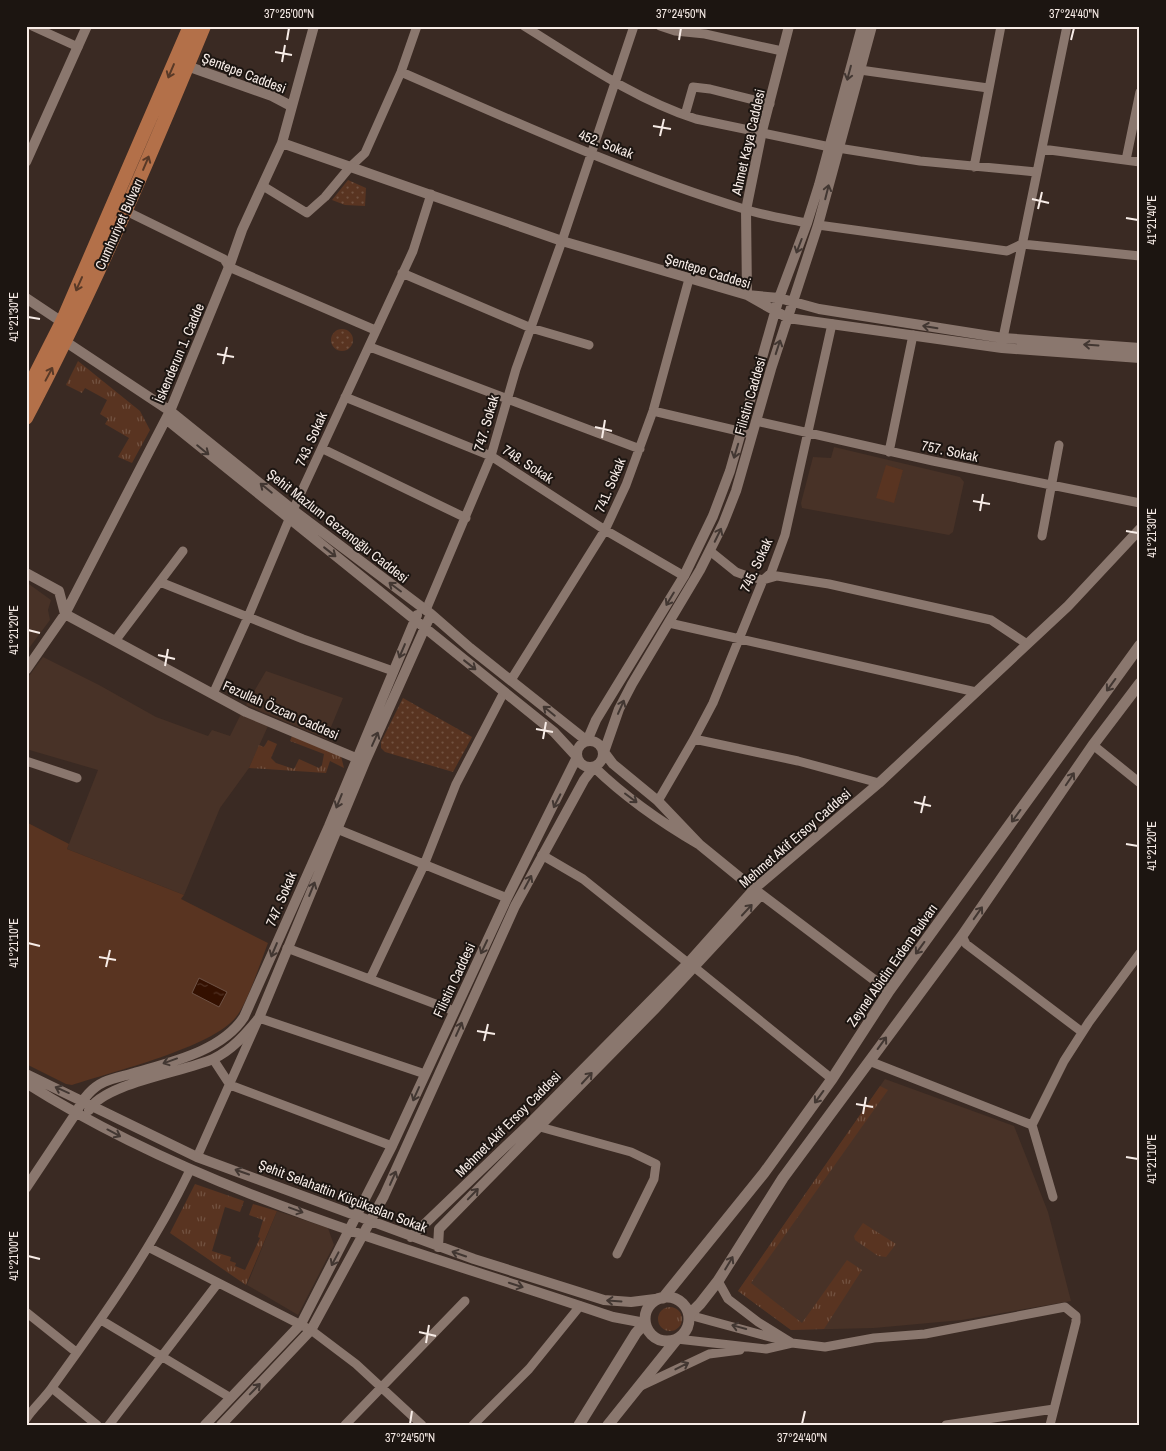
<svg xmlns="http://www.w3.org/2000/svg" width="1166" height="1451" font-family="'Archivo Narrow',sans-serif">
<defs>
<pattern id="grass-tufts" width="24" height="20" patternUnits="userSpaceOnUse" patternTransform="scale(1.25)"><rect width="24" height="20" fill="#593421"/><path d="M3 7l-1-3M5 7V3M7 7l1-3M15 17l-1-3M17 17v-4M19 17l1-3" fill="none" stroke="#725241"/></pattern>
<pattern id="park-dots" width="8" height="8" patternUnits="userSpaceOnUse" patternTransform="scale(1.25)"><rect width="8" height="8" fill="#593421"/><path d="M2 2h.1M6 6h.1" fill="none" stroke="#725241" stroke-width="1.8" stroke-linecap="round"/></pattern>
<pattern id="water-ripples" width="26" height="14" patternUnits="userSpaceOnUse" patternTransform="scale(1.25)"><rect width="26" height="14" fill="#341000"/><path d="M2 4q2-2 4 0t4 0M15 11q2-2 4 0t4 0" fill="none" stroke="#523325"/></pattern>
</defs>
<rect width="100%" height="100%" fill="#3a2a23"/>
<!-- built -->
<path fill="#483227" d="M834,447L960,477L964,482L953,532L949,535L802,508L801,503L813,457L831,458Z
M26,582L51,600L48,610L50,620L26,652Z
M43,657L99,685L156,717L208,736L212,730L230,736L241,714L268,726L249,768L220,808L184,895L67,849L98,770L26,749V680Z
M266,671L343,698L326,739L246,705Z
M885,1079L1014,1126L1048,1212L1071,1301L962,1320L874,1328L791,1330L738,1291Z
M277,1211L328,1228L334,1245L298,1315L247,1285Z"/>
<!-- grass -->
<path fill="url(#grass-tufts)" d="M78,361L140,411L150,430L132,463L118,457L129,438L105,424L108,419L100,414L107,400L85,388L82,393L66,385Z
M292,736L341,756L344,768L330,761L326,773L249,768L259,745L264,747L268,740L277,744L271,758L276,763L294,769L299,759L319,768L322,765L324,754L290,741Z
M880,1086L888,1090L751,1283L802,1323L847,1260L862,1270L824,1329L791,1330L738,1291Z
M195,1184L244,1201L240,1212L225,1207L212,1251L231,1257L230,1261L236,1263L235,1266L245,1270L260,1238L258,1237L263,1220L249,1215L253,1204L277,1211L246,1285L170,1233Z
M863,1223L896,1244L886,1257L878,1256L855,1240L854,1236Z
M658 1319a12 12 0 1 1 24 0a12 12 0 1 1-24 0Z"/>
<!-- park -->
<path fill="url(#park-dots)" d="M348,180L366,188L365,206L345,205L332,200Z
M331 340a11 11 0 1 1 22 0a11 11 0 1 1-22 0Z
M403,698L472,737L453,772L385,752L381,748V742Z"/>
<!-- garden -->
<path fill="#593421" d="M886,465L903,470L894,503L876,498Z
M26,822L69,844L67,849L184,895L181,899L268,943C261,961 247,1004 236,1017C213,1047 112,1072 72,1085L66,1084L26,1064Z"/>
<!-- water -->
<path fill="url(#water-ripples)" stroke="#6e5245" d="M199,978L227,992L219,1007L192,993Z"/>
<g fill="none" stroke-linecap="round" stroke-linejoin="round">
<!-- minor -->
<path stroke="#8a776e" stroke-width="9" d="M32,26L78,47
M524,26C579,60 634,99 696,119L830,147
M660,26L675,31L705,34L782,51
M860,70L988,88
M401,72C514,121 626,173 744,209C765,216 787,219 807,223
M685,115L693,87L710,89L770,104
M838,148L920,161L1036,172
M1042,149L1140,162
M1126,160L1140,92
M974,167L1001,26
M263,186L307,213L325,197L350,167L365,153L401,72L417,26
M126,211L224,259L229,267L375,330
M818,225L1007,251L1022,244L1140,256
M402,273L531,328L589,345
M1002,343L1067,26
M370,347L640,449
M345,397L491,456L605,530L684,576
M653,411L747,433
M756,421L933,461L1140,503
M323,449L466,518
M889,452L913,335
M1042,536L1059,445
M710,551L736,572L747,576L763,580L777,576L829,584L991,620L1027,644
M160,582L303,639L393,671
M426,610L491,456L516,369L562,241L634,26
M669,623L976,692
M115,641L183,551
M511,680L605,530L626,485L653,411L689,279
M213,694L248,617L293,510L413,251L431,194
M694,739L798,761L879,783
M1093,745L1140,783
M26,761L77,778
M658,801L694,739L713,703L763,580L771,573L785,535L832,324
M337,829L507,898
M542,855L583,879L688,963
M962,936L966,944L1082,1032
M287,948L454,1011
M694,967L832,1079
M370,979L424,865L456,784L504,692
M213,1059L230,1085L392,1146
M869,1061L1032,1125L1053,1197
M1032,1125L1064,1061L1089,1022L1140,953
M540,1127L631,1152L656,1164L654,1179L617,1254
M197,1157L259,1018L425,1074
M148,1247L311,1330L356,1364L422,1425
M718,1281L728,1299L758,1322L792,1343L825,1347L874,1338L925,1334L1065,1307L1076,1316V1322L1050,1425
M26,1312L76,1352
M101,1320L231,1398
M677,1339L766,1349L792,1343L689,1315
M641,1386L709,1354L740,1350
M52,1388L97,1425
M26,1419C34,1407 45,1398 53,1386C103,1317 153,1247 190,1170
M109,1425L218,1283
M345,1425L465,1301
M473,1425L529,1369L580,1306
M946,1425L1054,1409"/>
<!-- tertiary -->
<path stroke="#8a776e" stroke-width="10" d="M789,26L762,131L746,210L747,295L779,298L819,309L1003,338L1140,348
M187,66L272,96L291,106
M282,143L562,241L747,295L788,318L1002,348L1140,358
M26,162L87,26
M26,298L62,322
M66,342L170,411L293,510L431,614L470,648L587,741L596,720L684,576L713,516L730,471L779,298L807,223L819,185L862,26
M166,419L554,732L577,757L507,898L392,1146L301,1324L205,1425
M26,573L59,591L65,614L246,712L356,758
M26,670L65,614L170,411L229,267L242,230L282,143L314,26
M577 754a13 13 0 1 1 26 0a13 13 0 1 1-26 0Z
M700,845L754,889L889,991
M26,1074L197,1157L474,1259L604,1300L631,1302L663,1298
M26,1083C206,1197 414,1249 613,1317L645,1323
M89,1110C104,1083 184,1072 213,1059C232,1050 246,1034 259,1018L365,762L431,614
M26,1188L76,1113C82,1100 91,1088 104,1082C113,1078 124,1076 134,1073C171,1062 222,1051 244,1017L329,826L417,615
M411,1237L529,1124L688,963L754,889L879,783L1068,606L1140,529
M438,1247L439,1229L654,1010L761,895
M221,1425L311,1330L384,1196L515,906L584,780L594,767C625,797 662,823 700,845L658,801L613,764L604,752L619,709L632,684L700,570L723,524L736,491L771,369L818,225L872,26"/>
<!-- secondary -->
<path stroke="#8a776e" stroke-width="11" d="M645 1319a22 22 0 1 1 44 0a22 22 0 1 1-44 0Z
M663,1298L764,1173L832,1079L889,991L1140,645
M689,1315L700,1304L718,1281L783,1178L962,936L1093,745L1140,683
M579,1425L636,1333L645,1323
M608,1425L677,1339"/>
<!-- primary -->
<path stroke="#b37049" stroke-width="14" d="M26,393L62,322L190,26
M26,418C93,291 149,159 204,26"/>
</g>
<!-- one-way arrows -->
<defs><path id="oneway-shaft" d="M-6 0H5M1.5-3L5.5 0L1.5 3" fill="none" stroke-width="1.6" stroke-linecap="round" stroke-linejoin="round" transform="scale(1.25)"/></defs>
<g stroke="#583927">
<use href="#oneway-shaft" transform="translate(171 71) rotate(113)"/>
<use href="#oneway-shaft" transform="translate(146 163) rotate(-67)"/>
<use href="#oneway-shaft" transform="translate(79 284) rotate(114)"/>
<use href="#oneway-shaft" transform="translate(49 374) rotate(-62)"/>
</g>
<g stroke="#423732">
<use href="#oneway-shaft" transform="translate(849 73) rotate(105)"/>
<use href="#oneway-shaft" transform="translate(827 192) rotate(-76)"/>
<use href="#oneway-shaft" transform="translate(799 246) rotate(111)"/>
<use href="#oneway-shaft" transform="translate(930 327) rotate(-171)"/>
<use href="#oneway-shaft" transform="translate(1091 345) rotate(-176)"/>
<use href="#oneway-shaft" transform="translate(778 347) rotate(-72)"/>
<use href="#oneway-shaft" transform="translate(203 450) rotate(39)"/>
<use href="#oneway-shaft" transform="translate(736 451) rotate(107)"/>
<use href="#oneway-shaft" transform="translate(266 488) rotate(-141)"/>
<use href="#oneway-shaft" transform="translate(718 535) rotate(-64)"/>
<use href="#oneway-shaft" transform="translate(330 552) rotate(38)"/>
<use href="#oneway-shaft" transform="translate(395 587) rotate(-143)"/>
<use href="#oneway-shaft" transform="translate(670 599) rotate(121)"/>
<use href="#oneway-shaft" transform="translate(402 651) rotate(113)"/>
<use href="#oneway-shaft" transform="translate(470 665) rotate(38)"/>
<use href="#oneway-shaft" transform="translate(1111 685) rotate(126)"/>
<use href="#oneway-shaft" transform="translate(621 707) rotate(-66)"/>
<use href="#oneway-shaft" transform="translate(549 711) rotate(-141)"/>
<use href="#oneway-shaft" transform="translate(375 739) rotate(-66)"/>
<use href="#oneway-shaft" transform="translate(1070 779) rotate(-56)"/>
<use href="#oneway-shaft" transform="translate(631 798) rotate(37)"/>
<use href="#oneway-shaft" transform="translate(339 801) rotate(112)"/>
<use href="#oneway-shaft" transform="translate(557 801) rotate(117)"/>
<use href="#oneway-shaft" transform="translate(1016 816) rotate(126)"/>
<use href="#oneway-shaft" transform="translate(528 882) rotate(-62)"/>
<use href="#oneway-shaft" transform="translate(312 889) rotate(-68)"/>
<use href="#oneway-shaft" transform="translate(747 910) rotate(-47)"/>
<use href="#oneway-shaft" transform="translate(978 913) rotate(-55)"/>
<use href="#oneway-shaft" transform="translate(484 947) rotate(115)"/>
<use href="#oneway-shaft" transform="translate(920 948) rotate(126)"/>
<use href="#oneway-shaft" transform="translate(274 950) rotate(113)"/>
<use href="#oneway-shaft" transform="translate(459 1029) rotate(-66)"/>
<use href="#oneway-shaft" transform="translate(882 1043) rotate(-54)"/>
<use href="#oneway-shaft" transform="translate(170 1061) rotate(160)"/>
<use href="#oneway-shaft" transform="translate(587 1078) rotate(-47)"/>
<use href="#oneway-shaft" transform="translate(62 1090) rotate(-156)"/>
<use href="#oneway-shaft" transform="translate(416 1094) rotate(114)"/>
<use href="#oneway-shaft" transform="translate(819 1097) rotate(126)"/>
<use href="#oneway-shaft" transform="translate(114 1133) rotate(28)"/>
<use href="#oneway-shaft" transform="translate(242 1172) rotate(-161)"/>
<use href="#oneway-shaft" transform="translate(393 1178) rotate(-66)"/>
<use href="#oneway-shaft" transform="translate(473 1194) rotate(-46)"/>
<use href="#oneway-shaft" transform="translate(296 1210) rotate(20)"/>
<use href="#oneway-shaft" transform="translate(459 1254) rotate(-161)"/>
<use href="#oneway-shaft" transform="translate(335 1259) rotate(118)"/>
<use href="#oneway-shaft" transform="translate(729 1263) rotate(-59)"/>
<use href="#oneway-shaft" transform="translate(516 1285) rotate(18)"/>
<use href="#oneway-shaft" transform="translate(614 1301) rotate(-176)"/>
<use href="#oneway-shaft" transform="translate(739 1327) rotate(-165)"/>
<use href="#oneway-shaft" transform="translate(682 1366) rotate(-27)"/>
<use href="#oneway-shaft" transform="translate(255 1389) rotate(-46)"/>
</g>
<!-- ticks -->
<path fill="none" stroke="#f7ece7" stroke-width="2" d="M287,40L289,28M679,40L681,28M1071,40L1074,28M275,52L292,55M282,62L285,45M653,126L671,129M660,136L664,119M1032,199L1049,203M1038,209L1042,192M1126,218L1138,220M28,317L40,319M217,354L234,357M223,364L227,347M595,427L612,431M602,438L605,420M973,501L990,504M980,511L983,494M1126,531L1138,533M28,630L40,633M158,655L175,659M165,666L168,649M536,729L553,732M543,739L546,722M914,802L931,806M921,813L925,796M1126,844L1138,846M28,943L40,946M99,957L116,960M106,967L110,950M477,1031L495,1034M484,1041L488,1024M856,1104L873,1107M863,1114L866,1097M1126,1157L1138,1159M28,1256L40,1259M419,1332L436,1336M426,1343L429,1325M410,1424L412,1411M802,1424L805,1411"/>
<g text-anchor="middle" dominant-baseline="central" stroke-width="4" stroke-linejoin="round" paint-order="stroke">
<!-- street labels -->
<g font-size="14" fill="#f7ece7" stroke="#1c1511">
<text transform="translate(244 73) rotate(21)">Şentepe Caddesi</text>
<text transform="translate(748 142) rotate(-77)">Ahmet Kaya Caddesi</text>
<text transform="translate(606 144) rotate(21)">452. Sokak</text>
<text transform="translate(119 224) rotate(-66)">Cumhuriyet Bulvarı</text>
<text transform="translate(708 271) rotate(17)">Şentepe Caddesi</text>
<text transform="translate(179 353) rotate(-67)">İskenderun 1. Cadde</text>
<text transform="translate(750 396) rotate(-74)">Filistin Caddesi</text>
<text transform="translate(486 423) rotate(-74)">747. Sokak</text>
<text transform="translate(311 439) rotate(-66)">743. Sokak</text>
<text transform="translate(950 451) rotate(12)">757. Sokak</text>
<text transform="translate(528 464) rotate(33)">748. Sokak</text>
<text transform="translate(610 485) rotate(-67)">741. Sokak</text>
<text transform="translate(338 526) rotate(38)">Şehit Mazlum Gezenoğlu Caddesi</text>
<text transform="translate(756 565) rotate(-65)">745. Sokak</text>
<text transform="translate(281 710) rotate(24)">Fezullah Özcan Caddesi</text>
<text transform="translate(795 838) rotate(-41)">Mehmet Akif Ersoy Caddesi</text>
<text transform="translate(281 899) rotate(-67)">747. Sokak</text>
<text transform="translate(892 965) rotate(-55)">Zeynel Abidin Erdem Bulvarı</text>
<text transform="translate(454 980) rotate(-65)">Filistin Caddesi</text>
<text transform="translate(508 1124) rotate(-45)">Mehmet Akif Ersoy Caddesi</text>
<text transform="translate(343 1196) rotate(21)">Şehit Selahattin Küçükaslan Sokak</text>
</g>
</g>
<!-- border -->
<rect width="1166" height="1451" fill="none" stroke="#1c1511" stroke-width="55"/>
<rect x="28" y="28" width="1110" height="1396" fill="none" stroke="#f7ece7" stroke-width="2"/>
<g font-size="12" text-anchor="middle" fill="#f7ece7">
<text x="289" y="18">37°25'00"N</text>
<text x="681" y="18">37°24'50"N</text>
<text x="1074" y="18">37°24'40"N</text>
<text transform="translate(1152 220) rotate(-90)" y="4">41°21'40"E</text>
<text transform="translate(14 317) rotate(-90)" y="4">41°21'30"E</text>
<text transform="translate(1152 533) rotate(-90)" y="4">41°21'30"E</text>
<text transform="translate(14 630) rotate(-90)" y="4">41°21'20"E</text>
<text transform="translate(1152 846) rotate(-90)" y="4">41°21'20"E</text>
<text transform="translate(14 943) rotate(-90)" y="4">41°21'10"E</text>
<text transform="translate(1152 1159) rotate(-90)" y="4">41°21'10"E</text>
<text transform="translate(14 1256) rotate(-90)" y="4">41°21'00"E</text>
<text x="410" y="1442">37°24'50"N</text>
<text x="802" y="1442">37°24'40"N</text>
</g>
</svg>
